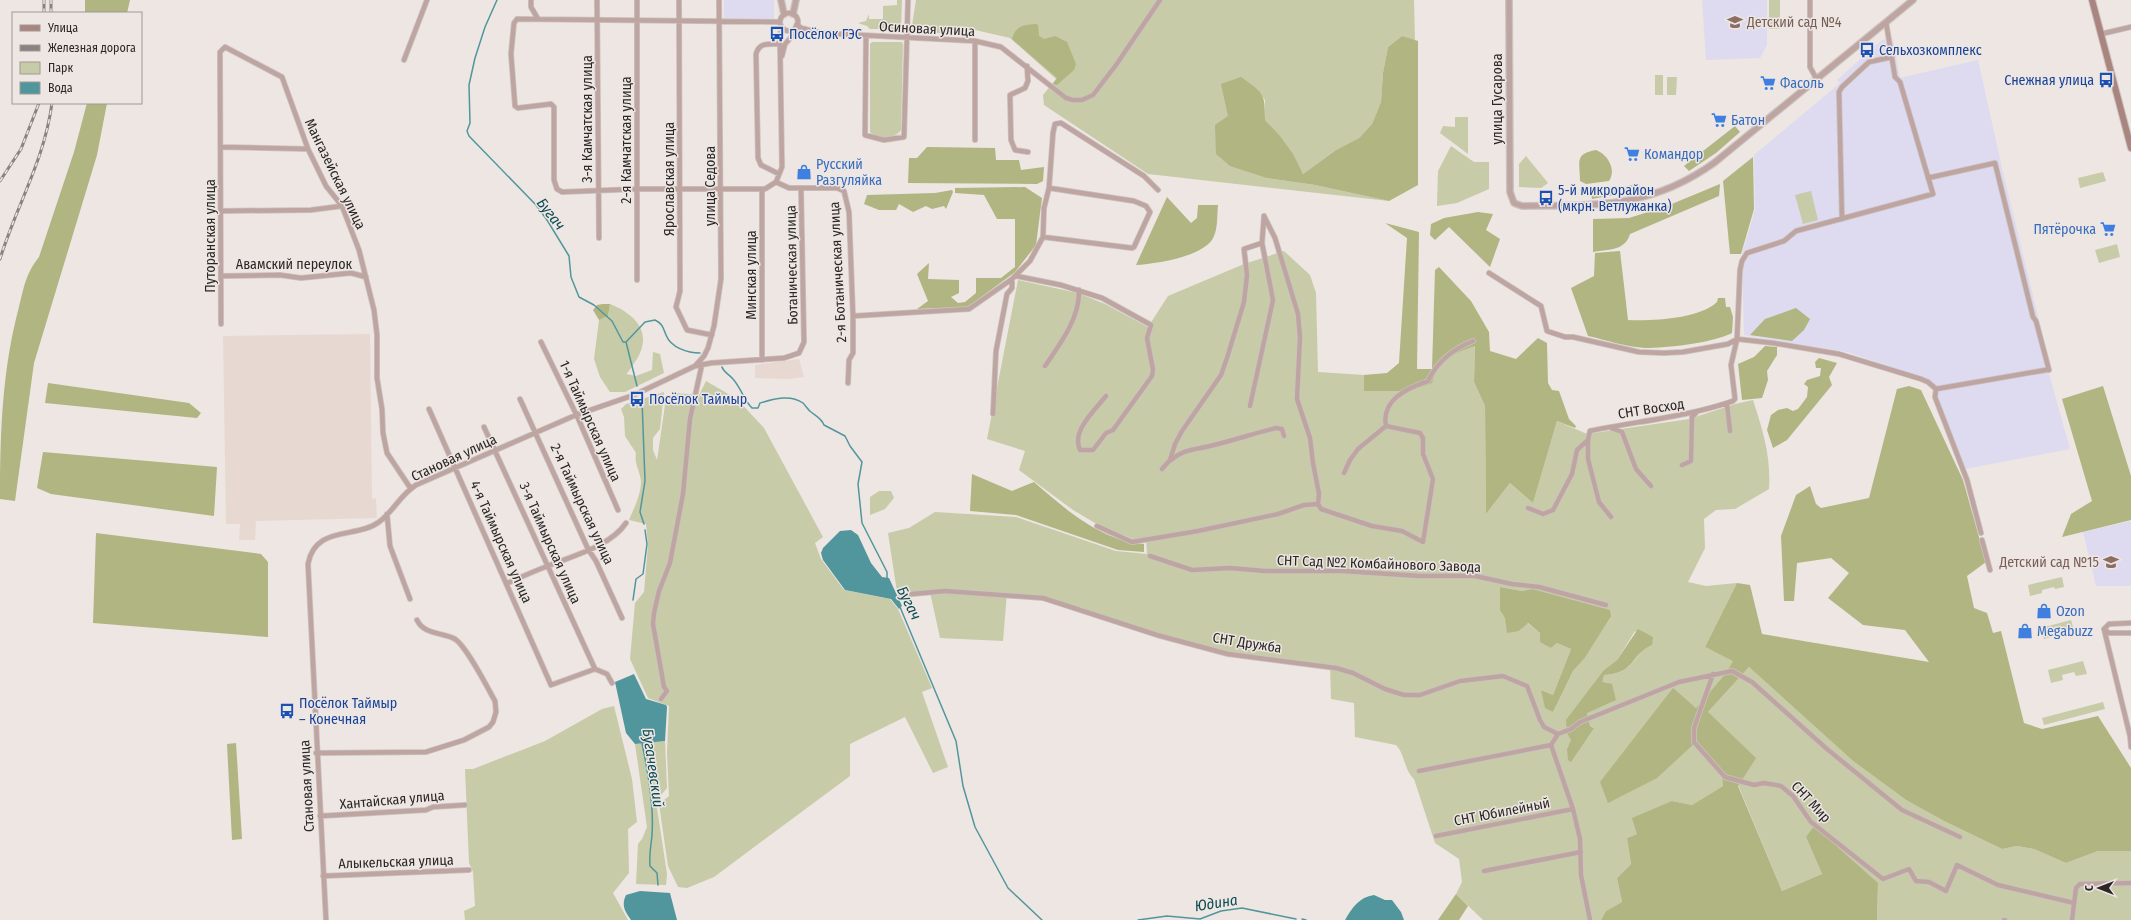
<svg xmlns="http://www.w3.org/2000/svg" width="2131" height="920" font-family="'Fira Sans Condensed',sans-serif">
<rect width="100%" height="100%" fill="#ede6e3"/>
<!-- built -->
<path fill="#e7d9d2" d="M370,334L372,498L376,499L377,518L256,521L255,540H239L240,524H226L223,336Z
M799,359L804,377L788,379L755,378V365Z"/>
<!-- education -->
<path fill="#dedaf0" d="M724,0H774V19L724,18Z
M1702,0H1767V45L1760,58L1706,60Z
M1893,39L1900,78L1978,60L2002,168L2050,366L2049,374L2070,449L1965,469L1932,381L1847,352L1744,335L1742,254L1755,210L1754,155L1840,83L1837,80L1882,40Z
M2131,521V586H2096L2083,532Z"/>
<!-- green -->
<path fill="#c7cba8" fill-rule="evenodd" d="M897,0H902L901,29H870L867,26L858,23L866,21L869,14V19H883V6L897,5Z
M916,0H1414L1415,41L1402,36L1388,47L1383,73L1381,102L1372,124L1359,138L1336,150L1303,174C1292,153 1281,137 1265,120V100L1257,89L1267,178L1315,185L1389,201L1148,174L1044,105L1043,95L1056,79L1010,38L971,29V34L911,32Z
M1769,0H1780V29H1769Z
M872,42H902L903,45L901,130C895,139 878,140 870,132V44Z
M1655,75H1663V95H1655Z
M1667,77H1677L1676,95H1667Z
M1455,117H1468V154L1440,133L1443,126L1455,127Z
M1451,146L1474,162H1489V189L1457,203L1437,206L1438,171Z
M1526,156L1548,183L1541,188L1519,187V164Z
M2103,172L2106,181L2080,188L2078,178Z
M1811,191L1818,220L1803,224L1795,195Z
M2117,244L2120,257L2099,263L2095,250Z
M1284,251L1310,275L1316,293L1318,372L1364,375V391L1436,370L1450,356L1475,345L1474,382L1485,406L1486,514L1510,483L1533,503L1557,421L1587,434L1689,419L1735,404L1753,400C1763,431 1771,456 1769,489L1735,509L1716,510L1704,519L1705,548L1688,582L1706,586L1737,583L1705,647L1734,661L1726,673L1696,708L1672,689L1696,742L1721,770L1723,786L1692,805L1672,801L1637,834L1627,838L1631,864L1617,878L1622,902L1606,911L1601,920H1483L1456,894L1462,882L1459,859L1435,843L1414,779C1404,770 1405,754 1396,745L1355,737L1354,703L1331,699L1330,666L1228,652L1160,635L1042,596L1007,593L1003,641L940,638L930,592L900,593L897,592L888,533L909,528L935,512L1016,517L1116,551L1147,554L1146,538L1133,539L1095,523L1073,510L1019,470L1025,451L987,439L1018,280L1078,293L1105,304L1148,327L1168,296L1244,264ZM1500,587L1522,591L1532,589L1584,659L1573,671L1553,712L1541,690L1553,695L1571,649L1557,643L1551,648L1540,633L1527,623L1519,631C1499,612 1500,614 1500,587ZM1635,631L1643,649C1631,665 1626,674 1604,675L1587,713L1590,726L1594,727L1567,749L1604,670L1617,660Z
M610,304C635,314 653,332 637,359C633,364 630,371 626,374L636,376L652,370L653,352L660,354L664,373L625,392H610L600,377L594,359L599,320L608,316Z
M706,381L737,399L764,428L823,537L815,543L821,559L844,590L890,599L898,609L932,688L922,692L948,767L933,773L905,717L850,744V776L714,877L687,888L678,887L668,866L659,804L669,796L667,753L669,706L648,698L630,659L635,603L644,592L648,545L646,524L629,520C634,508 641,495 641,481C640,471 634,464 636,453L625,436L624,417L621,409L626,404L664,392L660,429L653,438V450L657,460L665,405L675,393L699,395Z
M879,491H891L894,498L885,509L870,515V497Z
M2062,577L2064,587L2055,589L2054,587L2042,590V593L2030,596L2028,585Z
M2071,620L2074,631L2044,639L2041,628Z
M2083,661L2087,674L2076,676L2074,672L2062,675L2063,680L2051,683L2048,670Z
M1749,667L1853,761L1906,800L1944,821L2002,849L2017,846L2034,849L2066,863L2098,851H2131V920H1877L1878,883L1806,837L1822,874L1782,891L1708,712Z
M2103,702L2105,709L2044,725L2042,718Z
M614,706L632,779L637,822L628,829L629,873L613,893L628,920H465L464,911L475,906L473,872L469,863L465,769H473L545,741L602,709Z
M665,741L667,788L656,801L667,874L666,885L636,884L638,844L642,839L647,827L635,744Z"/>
<!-- forest -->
<path fill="#b0b581" d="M85,0H130L127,13H85Z
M1036,24L1038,25L1039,36L1044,39L1055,36L1067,42L1076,64L1074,70L1057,85L1053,84L1057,78L1012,39C1016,25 1024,25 1036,24Z
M1402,36L1418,41V185L1389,201L1315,185L1267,178L1230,166L1216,154L1215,125L1228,116L1221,84L1241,77C1263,93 1265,92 1265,120L1280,136L1293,154L1303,174L1336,150L1359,138L1372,124L1381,102L1383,73L1388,47Z
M87,103H107L97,155L34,363L15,501L0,499C0,434 2,370 19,307C24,287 26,273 39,257L74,152Z
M1735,126L1740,132L1716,153L1689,171L1684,166Z
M927,147L995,148L996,160H1019L1021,170L1044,167L1043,181L1037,184L908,183L909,158H917Z
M1596,150C1607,154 1617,169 1609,181L1586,184L1580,181C1580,162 1574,154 1596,150Z
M1753,157L1754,209L1741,254H1730L1723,181Z
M1639,184L1640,190L1592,199L1591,193Z
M1720,184L1719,196L1630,234C1625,251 1609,249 1593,252V219L1629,218L1667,206Z
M1025,187L1042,198L1036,245L1015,272L968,307L917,309L928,301L917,274L929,263L928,279L959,280V293L951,297L958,303L965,302L976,293V278H1001L1015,267V219H997L984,195L955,193V188Z
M952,190L953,192L946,209L944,206L932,209L926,206L913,212L899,204L896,210H879L864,204L867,195L935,193Z
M1167,197L1191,223L1197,218L1198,205H1218C1217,214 1218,227 1214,236C1207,256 1156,264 1136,265Z
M1478,212L1493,214L1486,230L1500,239L1490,267L1449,227L1435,240L1430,235L1431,224L1444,218Z
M1385,223L1419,232L1417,369H1432L1435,270L1439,267L1471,301L1489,332L1490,351L1516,359L1538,338L1547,343L1548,383L1552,390L1559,391L1569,419L1576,426L1575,428L1557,421L1533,503L1510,483L1486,514L1485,406L1474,382L1475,346C1453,353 1438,361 1432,383L1409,391H1364V375L1387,373L1399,363L1407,238Z
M1620,251L1628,320C1653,321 1699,319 1717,302L1718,298H1725L1726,307H1730L1733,317L1732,333C1713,343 1666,348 1645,348C1626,347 1606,340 1588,336L1571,288L1594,276L1595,253Z
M603,304H610L608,316L599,320L593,310L597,305Z
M1796,308L1810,319L1804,330L1792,341L1750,335L1765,319Z
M1765,346L1777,347V355L1767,371L1768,380L1762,398L1742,400L1738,364L1754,357Z
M1819,358L1837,363L1829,377L1832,385L1787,440L1773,448L1767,430L1771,415L1778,410L1787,408L1793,411L1798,409L1807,397L1808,387L1804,384L1807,380L1820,376L1821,368H1816L1815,362Z
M48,383L189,403L201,413L197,418L45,403Z
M1909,386L1921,390L1963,480L1986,562L1967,576L1974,608L1987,613L1993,633L2001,631L2024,723L2042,729L2098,716L2131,768V851H2098L2066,863L2034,849L2017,846L2002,849L1944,821L1906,800L1853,761L1749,667L1708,712L1756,758L1738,786L1782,891L1822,874L1806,837L1814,826L1878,883L1877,920H1601L1606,911L1622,902L1617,878L1631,864L1627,838L1637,834L1632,818L1672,801L1692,805L1723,786L1721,770L1696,742L1657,778L1608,803L1600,782L1673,688L1696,708L1726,673L1733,661L1705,647L1737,583L1750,585L1762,634L1929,662L1905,630L1863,625L1828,598L1849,573L1831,558L1797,563L1794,601H1784L1781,536L1796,495L1810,486L1816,504L1821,508L1869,498L1897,389Z
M2103,386L2131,476V520L2062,537L2071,514L2092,501L2062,399Z
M43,452L217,467L214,516L51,494L37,488Z
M972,474L1012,491L1034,482C1065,509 1101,541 1144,544V552L1118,550L1016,515L970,511Z
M96,533L261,554L268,562V637L93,623Z
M1500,587L1522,591L1532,589L1610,610L1611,616L1584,659L1573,671L1553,712L1545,708L1541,690L1553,695L1571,649L1557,643L1551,648L1540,642V633L1528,623L1519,631L1507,633L1505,618L1500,610Z
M1638,629L1653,637L1652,645C1630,654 1637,673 1604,675L1602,682L1612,684L1616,700L1587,713L1590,726L1594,728L1571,762L1568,760L1567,749L1571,740L1567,733L1566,720L1604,670L1617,660Z
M236,743L242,839L232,840L227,744Z
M1456,894L1468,906L1459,920H1438Z"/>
<!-- water -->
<path fill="#52969d" d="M851,530L858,535L871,563L882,577L889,578L902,606L899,609L891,599L845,590L823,560L821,553L823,548L840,531Z
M634,674L646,699L666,705L667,707L665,741L635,744L626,733L615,682Z
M640,891L670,893L677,920H631C625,911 621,906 626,895Z
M1374,895L1385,900H1392L1401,912L1404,920H1345C1352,908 1359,897 1374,895Z"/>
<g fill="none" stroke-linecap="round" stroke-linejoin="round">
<!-- stream -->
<path stroke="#52969d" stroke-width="1.5" d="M497,0L485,27L475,58L469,85L470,123L467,131L469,136L536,205L547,220L569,256L571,277L579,297L594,305L612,321L623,342H626L645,322L655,320C663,324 663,328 666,335C671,348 688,353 700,353
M626,342L637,386
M722,367C724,373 729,374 733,379C741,388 744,400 752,408H758L760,403C774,399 790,394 803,403C806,406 808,410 811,412C817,417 821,418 824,425L845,436L850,446L862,462L858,484L862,523L887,572V579
M642,400L645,481L640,512L644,524
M633,600L636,579L643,574L647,544L645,530
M900,607L956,741L963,786L975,827L1008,888L1042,920
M642,743C648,773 654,805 652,835C651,846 649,855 650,866L657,873L658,885
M1302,919L1306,920
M1138,920L1167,916L1200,919L1221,911L1242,908L1296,919"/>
<defs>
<path id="minor" d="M531,0V7L538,19
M597,0L599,238
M679,0L680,291L676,307L687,330L712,335
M1810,0V67L1816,78
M780 22a9 9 0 1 1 18 0a9 9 0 1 1-18 0Z
M780,22L517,19L514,23L511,54L515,106L518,108L551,104L554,107V180L557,189L562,192L637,189H765L776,182L782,167L780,44L781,26
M797,24L801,28L821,33L975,41L1001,47L1066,98L1073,100H1082L1093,95L1116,65L1160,0
M2101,34L2131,27
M866,36L865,135L884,140L904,137L908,0
M975,41V140
M782,56L785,44L795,33L796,26
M404,60L427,0
M1027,66L1028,81L1025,88L1010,95L1011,140L1015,150L1028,152
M221,147L308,149
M779,174L761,165L758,158L756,54C759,42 769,44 780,44
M1928,178L1995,163L2033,317L2036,321L2049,370
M776,182L789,188H837L844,191L849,212L853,316V353L849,360L848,383
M222,211L311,210L342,206
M1842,219L1839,92L1842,87L1869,62L1892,57
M1043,237L1132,248L1134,247L1150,212L1146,206L1134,201L1049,188
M1489,273L1541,306L1547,331L1565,337H1573L1639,352L1664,353L1683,352L1728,344L1737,339L1773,343L1839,354L1921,379L1928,382L1936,389L2046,370
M222,276L280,275L301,278L351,273L366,277
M1016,276L1061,285L1102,298L1151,325L1147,338L1153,370L1152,376L1113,430L1106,433L1093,450H1080C1071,431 1095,410 1106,396
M637,280V0
M853,316L969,309L1012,279L1030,261L1043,237L1044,208L1049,188L1053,133L1055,124L1061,123L1144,176L1158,190
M221,324L220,52L225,47L282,77L308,149L326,186L342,206L359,250L374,310L377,335V378L382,409L383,433L387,453L411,489
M541,342L578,418L618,510
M762,360V189
M695,366L704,356L708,348L714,326L721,279L719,0
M1045,366C1060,344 1080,318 1079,290
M1936,389L1935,397L1967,480L1981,533
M520,399L588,549L596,561L622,618
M1727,404L1730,431
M1250,406L1273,300L1262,243
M429,409L551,685L595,669L607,674L612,683
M993,414L996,351L1007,294L1012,288V279
M484,427L595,669
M1611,428L1622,432L1636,469L1651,486
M1588,440V459L1599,502L1611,517
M1171,460C1185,448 1197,450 1214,445C1235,440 1255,433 1276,428L1282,429L1284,436
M1682,465L1691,461L1692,417L1696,413
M1162,469L1170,460L1175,444L1182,431L1221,375L1227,358L1244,302L1247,275L1244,249L1262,243L1264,216
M1344,473L1350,460L1358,449L1386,426C1381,400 1407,388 1428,381C1437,362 1453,349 1473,341
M1318,504L1321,509L1372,526L1402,531L1423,542L1433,479L1423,454V438L1420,433L1386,426
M1528,508L1543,514L1553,510L1572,474L1577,450L1588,440L1590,431C1638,421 1687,417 1733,401L1735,399L1731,365L1737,339L1740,270L1742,261L1747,253L1784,241L1796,231L1933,194L1900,82L1895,77L1886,22
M387,514L390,546L410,599
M1097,526L1132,542L1198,531L1278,514L1304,505L1318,504L1319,494L1313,463L1310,438L1297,399L1300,337L1298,314L1275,238L1264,216
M1982,540L1990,570
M1150,556L1192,570L1230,568L1265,571H1342L1420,576H1475L1512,584L1539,587L1606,605
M508,583C521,577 534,571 548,566C572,556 611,546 626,523
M901,595L945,591L1043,598L1157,635L1228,654L1336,668L1353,673L1385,689L1404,695H1420L1460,681L1503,676L1527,686L1540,720L1544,727L1558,734
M2104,629L2130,736L2131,747
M2104,629L2109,624L2131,623
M2104,629L2109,633H2131
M1713,674L1694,728V742L1725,777L1754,785L1764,783L1781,786L1793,796L1811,822L1883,879L1909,869L1916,881L1929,882L1946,891L1957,865L1998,885L2074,903
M661,699L667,691L664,687L653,624L654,613L659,591L670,563L683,494L690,419L702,364
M1558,734L1571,729L1580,722L1679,682L1732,671L1752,682L1827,749L1902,810L1960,837
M1558,734L1551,745L1573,809L1580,839L1581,875L1590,920
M316,753L426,752L464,740L489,727L493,722L496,712L495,701C487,687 467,647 455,639C442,632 424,635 417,620
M1419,771L1551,745
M320,816L426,810L433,807L465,805
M1436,836L1573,809
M1484,871L1581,852
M323,876L469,870
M326,920L308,564C315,525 356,539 379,522C394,511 399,496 416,485L576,415L634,395L695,366L711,363L784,358L799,353L804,342L801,188
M2004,920H2005
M2072,920L2076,888L2080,884L2131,883"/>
<path id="tertiary" d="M781,0L784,14
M1509,0L1510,192L1514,203L1522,206C1597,205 1649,209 1714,163L1913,0
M793,14L796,0"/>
<path id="secondary" d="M2092,0L2131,148"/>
</defs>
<!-- minor casing -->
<use href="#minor" stroke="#cac4c1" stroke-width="6"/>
<!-- tertiary casing -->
<use href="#tertiary" stroke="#cac4c1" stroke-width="8"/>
<!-- secondary casing -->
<use href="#secondary" stroke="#cac4c1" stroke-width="8"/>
<!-- minor -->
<use href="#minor" stroke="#bfa5a1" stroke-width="4.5"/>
<!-- tertiary -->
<use href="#tertiary" stroke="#bfa5a1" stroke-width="5.5"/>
<!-- secondary -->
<use href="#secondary" stroke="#aa847f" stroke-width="6"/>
<defs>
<path id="rail" d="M44,13V0
M51,13V0
M0,181L21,149L39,103
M0,259C17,204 44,162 52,103"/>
</defs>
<!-- rail casing -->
<use href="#rail" stroke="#888381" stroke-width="3"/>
<!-- rail -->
<use href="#rail" stroke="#ede6e3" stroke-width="1.5" stroke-dasharray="4.5" stroke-linecap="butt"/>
</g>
<!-- icons -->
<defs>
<symbol id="school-bare" viewBox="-9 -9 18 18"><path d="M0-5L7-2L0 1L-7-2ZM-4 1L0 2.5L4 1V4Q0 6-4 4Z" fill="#8d6e63" stroke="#ede6e3" stroke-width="2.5" paint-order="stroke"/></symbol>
<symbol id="bus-bare" viewBox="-9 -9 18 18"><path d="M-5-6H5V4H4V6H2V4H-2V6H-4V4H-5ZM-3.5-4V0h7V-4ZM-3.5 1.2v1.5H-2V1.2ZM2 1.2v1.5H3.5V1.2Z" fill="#1a4fb4" stroke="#ede6e3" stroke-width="2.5" paint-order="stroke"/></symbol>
<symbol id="supermarket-bare" viewBox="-9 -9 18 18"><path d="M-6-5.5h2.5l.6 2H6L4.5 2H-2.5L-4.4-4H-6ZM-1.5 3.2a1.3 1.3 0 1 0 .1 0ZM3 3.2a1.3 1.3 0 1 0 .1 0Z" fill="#3f7fe0" stroke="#ede6e3" stroke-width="2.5" paint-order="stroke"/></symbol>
<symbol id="shop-bare" viewBox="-9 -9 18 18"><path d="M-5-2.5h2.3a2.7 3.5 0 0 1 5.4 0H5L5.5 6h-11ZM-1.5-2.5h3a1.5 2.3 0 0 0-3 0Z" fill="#3f7fe0" stroke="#ede6e3" stroke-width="2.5" paint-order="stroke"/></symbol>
</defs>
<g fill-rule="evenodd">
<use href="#school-bare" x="1724" y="11" width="22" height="22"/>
<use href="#bus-bare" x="766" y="23" width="22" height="22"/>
<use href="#bus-bare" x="1856" y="39" width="22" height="22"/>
<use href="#bus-bare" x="2095" y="69" width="22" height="22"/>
<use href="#supermarket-bare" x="1757" y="72" width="22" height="22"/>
<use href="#supermarket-bare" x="1708" y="109" width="22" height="22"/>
<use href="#supermarket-bare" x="1621" y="143" width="22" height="22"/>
<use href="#shop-bare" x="793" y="161" width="22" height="22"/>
<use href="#bus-bare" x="1535" y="187" width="22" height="22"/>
<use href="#supermarket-bare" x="2097" y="218" width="22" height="22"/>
<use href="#bus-bare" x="626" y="388" width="22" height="22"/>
<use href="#school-bare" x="2100" y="551" width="22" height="22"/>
<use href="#shop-bare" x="2033" y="600" width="22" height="22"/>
<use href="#shop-bare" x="2014" y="620" width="22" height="22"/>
<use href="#bus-bare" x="276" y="700" width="22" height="22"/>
</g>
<g text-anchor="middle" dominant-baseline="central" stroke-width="3" stroke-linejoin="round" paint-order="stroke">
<!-- education labels -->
<g font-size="14" fill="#785e54" stroke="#ede6e3" text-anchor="start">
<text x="1747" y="22">Детский сад №4</text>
<text x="2099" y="562" text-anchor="end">Детский сад №15</text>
</g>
<!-- street labels -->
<g font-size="14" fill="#2a2726" stroke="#ede6e3">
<text transform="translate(927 29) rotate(3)">Осиновая улица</text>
<text transform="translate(1497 99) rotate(-90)">улица Гусарова</text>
<text transform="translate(587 119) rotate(-90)">3-я Камчатская улица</text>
<text transform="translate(626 140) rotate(-90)">2-я Камчатская улица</text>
<text transform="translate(335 174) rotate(64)">Мангазейская улица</text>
<text transform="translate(669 179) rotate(-90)">Ярославская улица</text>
<text transform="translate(710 186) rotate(-90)">улица Седова</text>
<text transform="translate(210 236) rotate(-90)">Путоранская улица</text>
<text x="294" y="264">Авамский переулок</text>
<text transform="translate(792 265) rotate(-91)">Ботаническая улица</text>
<text transform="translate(838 272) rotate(-93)">2-я Ботаническая улица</text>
<text transform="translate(751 275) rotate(-90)">Минская улица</text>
<text transform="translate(1651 409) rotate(-9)">СНТ Восход</text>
<text transform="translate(590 421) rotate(66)">1-я Таймырская улица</text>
<text transform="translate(454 458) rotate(-25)">Становая улица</text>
<text transform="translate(582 504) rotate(65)">2-я Таймырская улица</text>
<text transform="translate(501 542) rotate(66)">4-я Таймырская улица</text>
<text transform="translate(550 543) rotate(66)">3-я Таймырская улица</text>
<text transform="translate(1379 564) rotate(2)">СНТ Сад №2 Комбайнового Завода</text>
<text transform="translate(1247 643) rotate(9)">СНТ Дружба</text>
<text transform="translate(307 786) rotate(-93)">Становая улица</text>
<text transform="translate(392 800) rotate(-5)">Хантайская улица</text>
<text transform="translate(1811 802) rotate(47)">СНТ Мир</text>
<text transform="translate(1502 812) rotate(-11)">СНТ Юбилейный</text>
<text transform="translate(396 862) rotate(-2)">Алыкельская улица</text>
</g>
<!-- transit labels -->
<g font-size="14" fill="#164399" stroke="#ede6e3" text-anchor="start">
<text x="789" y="34">Посёлок ГЭС</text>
<text x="1879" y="50">Сельхозкомплекс</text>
<text x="2094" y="80" text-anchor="end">Снежная улица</text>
<text x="1558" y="190">5-й микрорайон<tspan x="1558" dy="16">(мкрн. Ветлужанка)</tspan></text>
<text x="649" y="399">Посёлок Таймыр</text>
<text x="299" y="703">Посёлок Таймыр<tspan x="299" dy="16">– Конечная</tspan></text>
</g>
<!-- shop labels -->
<g font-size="14" fill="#366cbe" stroke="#ede6e3" text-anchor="start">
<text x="1780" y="83">Фасоль</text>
<text x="1731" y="120">Батон</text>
<text x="1644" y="154">Командор</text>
<text x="816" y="164">Русский<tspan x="816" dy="16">Разгуляйка</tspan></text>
<text x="2096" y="229" text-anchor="end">Пятёрочка</text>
<text x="2056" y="611">Ozon</text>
<text x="2037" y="631">Megabuzz</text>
</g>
<!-- water labels -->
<g font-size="15" font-style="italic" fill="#0e4c52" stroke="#ede6e3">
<text transform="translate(551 214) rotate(52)">Бугач</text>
<text transform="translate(909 603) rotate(63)">Бугач</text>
<text transform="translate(653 768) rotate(82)">Бугачевский</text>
<text transform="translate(1216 903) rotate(-9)">Юдина</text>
</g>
</g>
<!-- legend -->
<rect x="12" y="12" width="130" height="92" fill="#ede6e3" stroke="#9f9a97"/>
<rect x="20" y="25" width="20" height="6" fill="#aa847f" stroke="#9f9a97"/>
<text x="48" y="32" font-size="12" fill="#2a2726">Улица</text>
<rect x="20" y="45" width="20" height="6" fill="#888381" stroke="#9f9a97"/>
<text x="48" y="52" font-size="12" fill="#2a2726">Железная дорога</text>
<rect x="20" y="62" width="20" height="12" fill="#c7cba8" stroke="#9f9a97"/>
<text x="48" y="72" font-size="12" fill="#2a2726">Парк</text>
<rect x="20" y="82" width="20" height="12" fill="#52969d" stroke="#9f9a97"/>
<text x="48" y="92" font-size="12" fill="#2a2726">Вода</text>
<!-- north arrow -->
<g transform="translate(2099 888) rotate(270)" stroke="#ede6e3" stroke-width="3" paint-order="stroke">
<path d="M0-3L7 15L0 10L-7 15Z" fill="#2a2726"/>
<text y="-6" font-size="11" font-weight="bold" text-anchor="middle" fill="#2a2726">С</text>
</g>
</svg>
